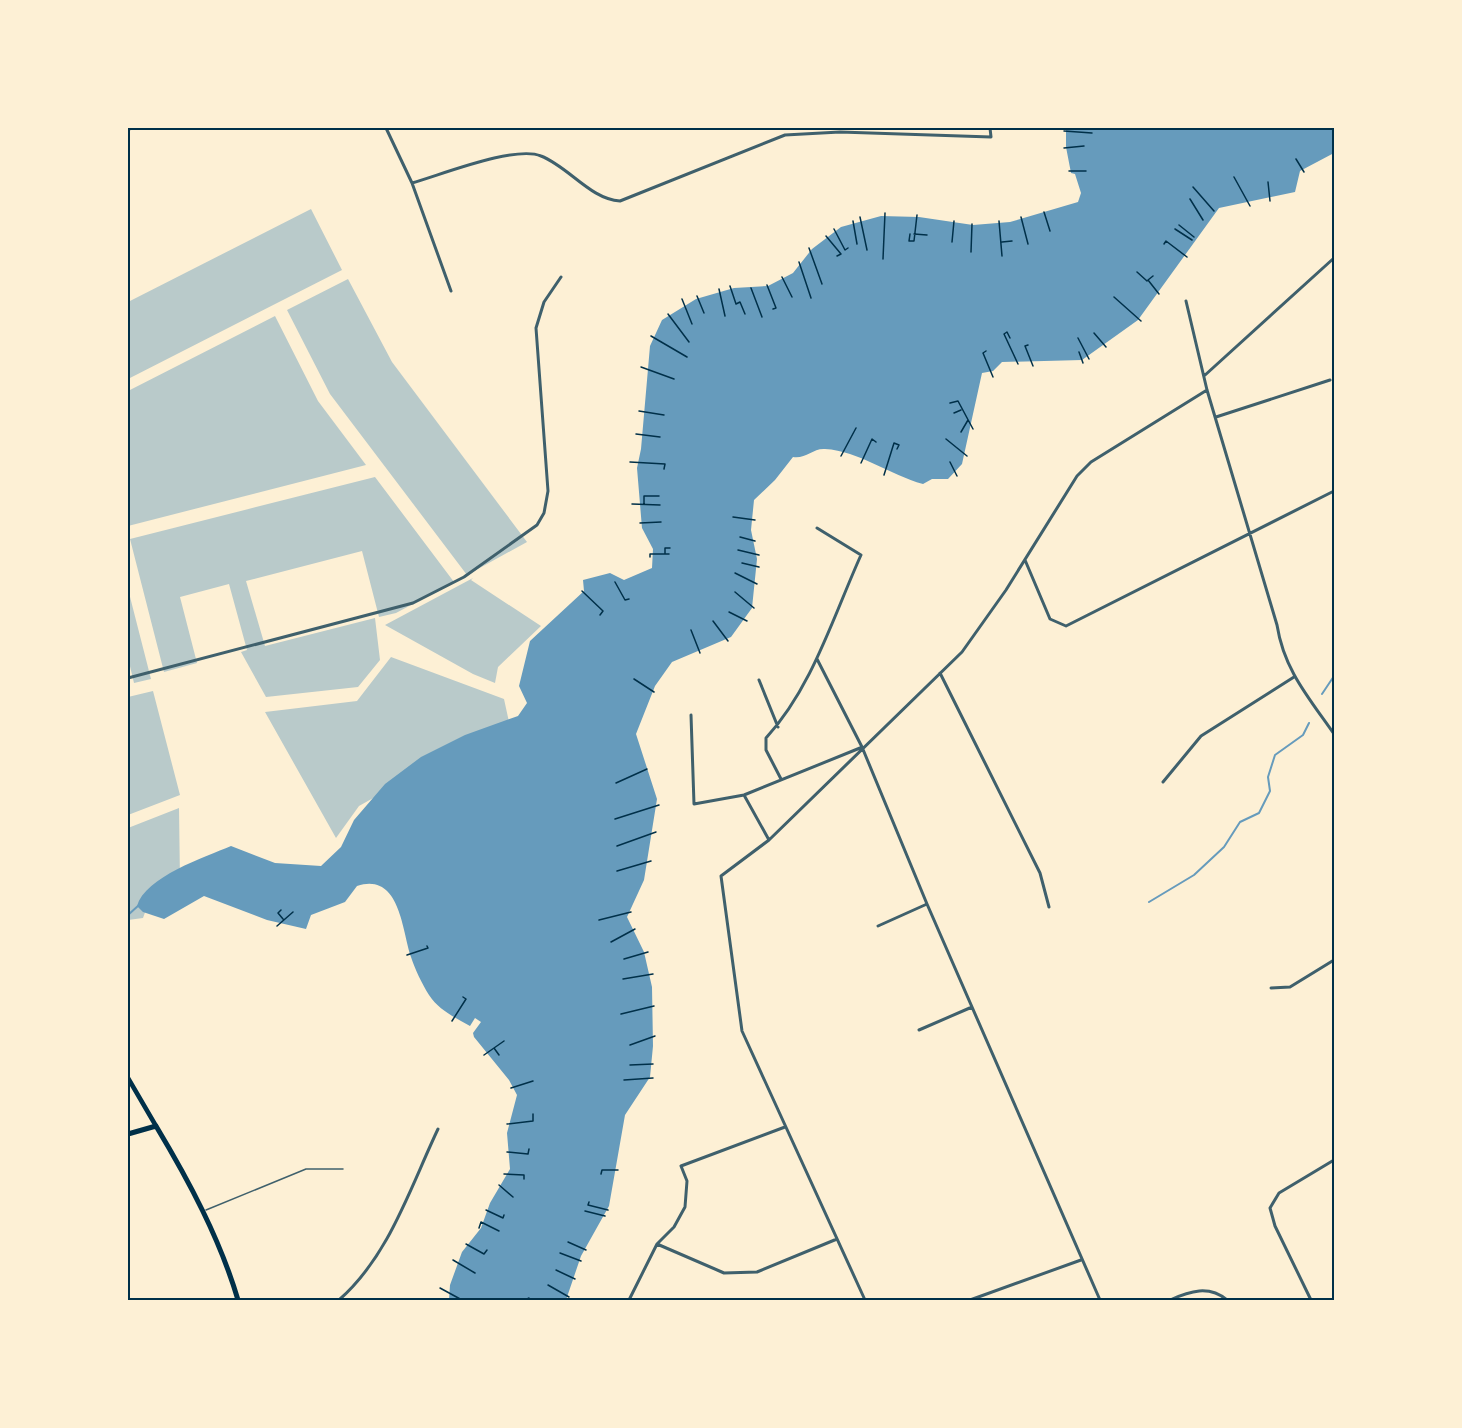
<svg xmlns="http://www.w3.org/2000/svg" width="1462" height="1428" font-family="'PT Serif',serif">
<rect width="100%" height="100%" fill="#fdf0d5"/>
<!-- green -->
<path fill="#b9caca" d="M311,209L342,270L128,379V302Z
M348,279L392,362L527,542L467,575L330,394L287,310Z
M275,316L318,401L366,465L128,526V391Z
M375,477L454,582L396,613L379,617L362,551L246,581L265,646L375,618L380,660L358,687L266,697L241,652L247,650L229,584L180,597L197,663L164,672L130,539Z
M473,578L471,580L541,626L498,667L495,683L473,674L385,625Z
M128,589L151,679L134,683L128,658Z
M391,657L504,699L509,722L359,806L336,838L265,712L357,701Z
M153,691L180,795L128,815V697Z
M179,808L180,881L154,887L143,918L128,920V828Z"/>
<!-- water -->
<path fill="#669bbc" d="M1066,128H1334V153L1300,171L1295,192L1219,208L1138,320L1082,360L1002,362L993,371L982,373L962,464L948,479H932L923,484C890,475 859,451 825,449C813,448 806,459 793,457L775,480L754,500L751,530L757,559L752,608L731,637L672,662L655,686L636,734L657,799L644,880L627,917L644,952L652,987L653,1046L650,1077L625,1115L609,1206L581,1256L566,1300H449L450,1285L462,1252L481,1228L490,1203L510,1169L507,1133L517,1095L509,1080L474,1037L473,1033L481,1022L475,1018L470,1026C454,1017 439,1010 429,995C422,984 415,969 411,957C402,930 400,872 357,886L345,902L311,915L306,929L267,920L204,896L164,919L143,912L137,906C145,877 205,857 231,846L275,863L321,866L341,847L354,820L385,784L421,757L465,735L518,716L527,703L519,686L530,641L584,591L583,580L610,573L624,580L652,568L653,549L642,528L637,468L641,449L650,346L662,320L696,299L734,288L768,286L793,273L812,249L841,227L881,216L919,217L973,225L1010,222L1078,202L1081,193L1075,174L1071,173L1066,147Z"/>
<g fill="none" stroke-linecap="round" stroke-linejoin="round">
<!-- stream -->
<path stroke="#669bbc" stroke-width="2" d="M1322,694L1334,676
M1149,902L1194,875L1224,847L1240,822L1259,813L1270,791L1268,777L1275,755L1303,735L1309,723
M128,915L139,905"/>
<!-- path -->
<path stroke="#003049" stroke-width="1.5" d="M1064,131L1092,133
M1333,132L1334,136
M1064,148L1084,146
M1296,159L1304,172
M1069,171H1086
M1234,177L1250,206
M1268,182L1270,201
M1193,187L1214,211
M1190,199L1203,220
M1044,212L1050,231
M860,217L867,250
M1021,217L1028,244
M853,221L857,244
M999,221L1002,256
M1179,225L1194,237
M834,229L845,250L848,248
M1175,229L1192,240
M910,234L909,241H914L917,215
M914,234L927,235
M826,236L841,254L837,256
M952,242L954,221
M1002,242L1012,241
M1164,244L1166,241L1187,257
M809,248L822,284
M971,252L972,224
M883,259L885,213
M799,262L811,298
M1137,272L1147,281
M1153,276L1148,280L1159,294
M782,277L792,297
M767,285L776,308L773,309
M730,286L736,304L740,302L745,314
M751,288L762,317
M719,289L725,316
M697,296L704,313
M1114,297L1141,321
M682,299L692,324
M668,314L689,342
M1094,333L1106,347
M651,336L687,357
M1010,338L1007,332L1004,334L1018,364
M1078,338L1089,359
M1028,345L1025,346L1033,366
M986,351L983,353L993,377
M1079,352L1083,363
M641,367L674,379
M950,403L958,401L973,429
M639,411L664,415
M954,413L961,410
M961,432L968,420
M636,434L660,437
M946,439L967,456
M841,456L856,428
M630,462L665,464L664,469
M950,462L957,476
M861,463L872,439L876,442
M884,475L894,443L899,445L897,449
M632,504L660,505
M644,504V496H659
M733,517L755,520
M640,523L661,522
M740,537L755,541
M738,550L759,555
M665,553V548H670
M650,557V554H669
M742,563L759,567
M735,573L757,584
M615,582L625,600L629,599
M582,591L603,611L600,615
M735,592L754,608
M729,612L747,621
M713,621L728,641
M691,630L700,653
M634,679L654,692
M616,783L647,769
M615,819L659,805
M617,846L656,832
M617,871L651,861
M281,910L278,913L283,919
M599,920L631,912
M277,926L293,912
M611,942L635,929
M407,955L428,948L427,946
M624,959L648,952
M623,979L653,974
M621,1014L654,1006
M452,1021L466,999L463,997
M630,1045L655,1036
M494,1048L499,1055
M484,1055L504,1041
M630,1065L653,1064
M624,1080L653,1078
M511,1088L533,1081
M507,1124L533,1121V1114
M507,1152L528,1154L529,1149
M504,1174L524,1175V1179
M601,1174L602,1170H618
M499,1185L513,1197
M589,1202L588,1205L608,1210
M486,1210L503,1218L504,1215
M585,1211L605,1216
M479,1228L481,1222L499,1231
M568,1242L586,1250
M466,1244L484,1254L487,1250
M560,1253L581,1261
M453,1260L475,1273
M556,1270L575,1279
M548,1285L569,1297
M440,1288L462,1300
M551,1299L553,1300
M525,1300L529,1298L530,1300"/>
<!-- service -->
<path stroke="#3f606c" stroke-width="1.5" d="M206,1210L306,1169H343"/>
<!-- minor -->
<path stroke="#3f606c" stroke-width="3" d="M386,128L412,183L451,291
M128,130L131,128
M412,183C441,175 515,145 541,156C569,167 590,199 620,201L785,135L840,132L991,137L990,128
M1186,301L1207,390L1277,625C1284,670 1309,698 1334,734
M1204,376L1334,258
M1216,417L1330,380
M1025,560L1050,619L1066,626L1334,491
M817,659L862,747L927,904L1100,1300
M940,673L1040,873L1049,907
M128,678L413,603L464,577L537,525L544,513L548,491L536,328L544,302L561,277
M759,680L778,727
M691,715L694,804L744,795L860,748
M781,779L766,750V738C812,688 833,617 861,555L817,528
M1163,782L1201,736L1294,677
M744,795L769,840L721,876L742,1031L865,1300
M769,840L962,652L1006,590L1077,476L1091,462L1207,390
M878,926L927,904
M1271,988L1290,987L1334,960
M919,1030L972,1007
M657,1244L724,1273L757,1272L837,1239
M339,1300C389,1256 410,1188 438,1129
M629,1300L657,1244L674,1227L685,1207L687,1181L681,1166L785,1127
M970,1300L1081,1260
M1170,1300C1190,1291 1209,1285 1227,1300
M1311,1300L1275,1226L1270,1208L1279,1193L1334,1160"/>
<!-- secondary -->
<path stroke="#003049" stroke-width="4.5" d="M128,1078L156,1126"/>
<!-- primary -->
<path stroke="#003049" stroke-width="5" d="M128,1134L156,1126C189,1181 220,1239 238,1300"/>
</g>
<!-- border -->
<rect width="1462" height="1428" fill="none" stroke="#fdf0d5" stroke-width="258"/>
<rect x="129" y="129" width="1204" height="1170" fill="none" stroke="#003049" stroke-width="2"/>
</svg>
